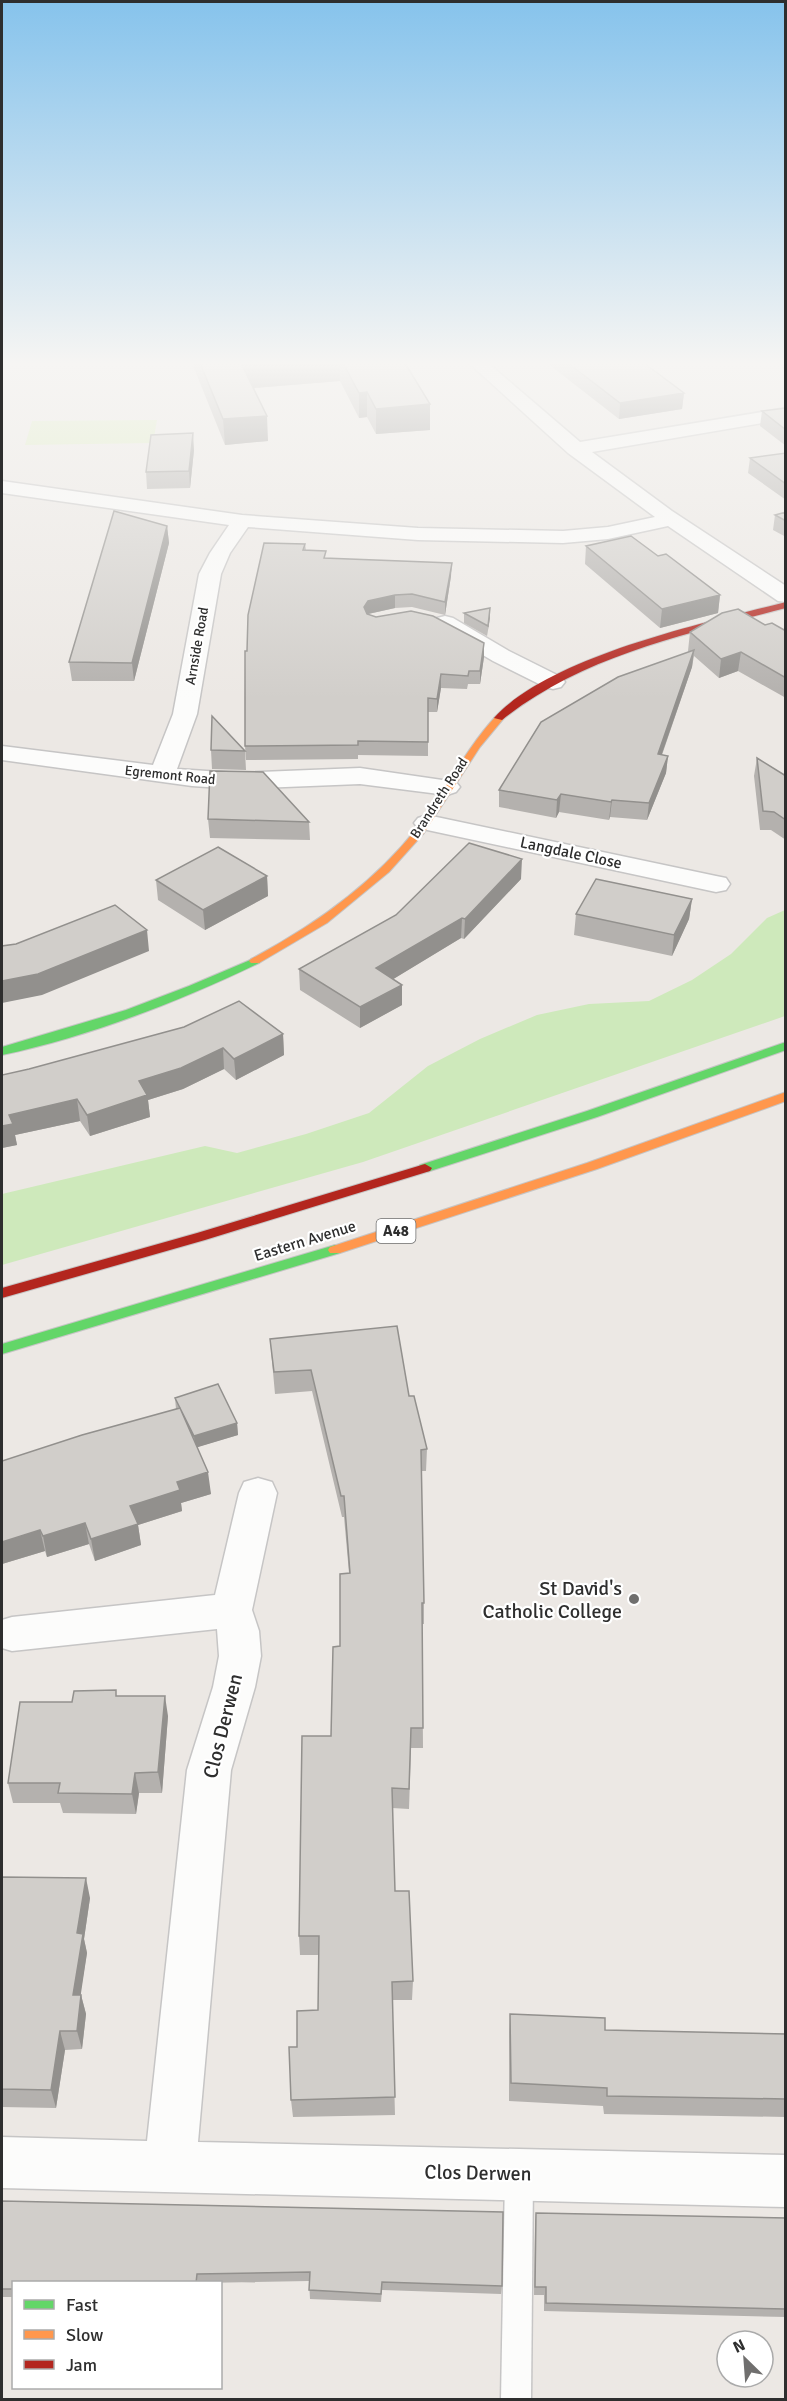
<svg xmlns="http://www.w3.org/2000/svg" width="787" height="2401" font-family="Signika,sans-serif">
<rect width="100%" height="100%" fill="#ece8e4"/>
<!-- green -->
<path fill="#cee9bb" d="M785,910V1016L363,1162L2,1265V1194L205,1146L237,1153L306,1134L369,1113L428,1066L480,1039L537,1015L589,1004L649,1001L692,980L731,954L767,918Z"/>
<!-- pitch -->
<path fill="#daedb9" d="M157,420L153,443L25,445L32,421Z"/>
<g fill="none" stroke-linecap="round" stroke-linejoin="round">
<defs>
<path id="lane" d="M519,2162L529,2166L533,2176L531,2400H501L505,2176L509,2166Z"/>
<path id="street" d="M469,363H488L580,442L786,408V419L592,452L672,511L786,586V602L778,601L668,526L608,539L563,543L418,540L248,527L230,553L221,574L197,714L177,769L236,773L360,768L456,782L460,787L456,792L447,795L360,784L236,789L192,786L2,760V746L153,765L173,714L199,574L210,553L229,525L2,493V481L242,515L418,528L563,531L608,527L655,517L568,453Z
M445,616L453,618L509,651L561,677L565,682L561,687L553,689L545,687L493,661L437,628L434,623L437,618Z
M427,815L716,876L726,878L730,884L726,890L716,892L418,828L414,823L418,818Z
M258,1478L272,1482L277,1493L252,1610L259,1631L261,1656L255,1687L231,1770L198,2142L786,2155V2207L2,2188V2137L147,2141L187,1770L213,1687L219,1656L217,1629L12,1651L2,1648V1620L12,1617L215,1595L239,1493L244,1482Z"/>
<path id="fast" d="M255,958L259,959L261,961L259,963C180,1001 88,1037 2,1055V1047L126,1010L189,986Z
M786,1042V1050L597,1117L430,1171L425,1172L418,1168L420,1165L587,1111Z
M335,1245L340,1247L342,1250L340,1253L2,1354V1344Z"/>
<path id="slow" d="M499,715L504,718L480,747L424,833L389,872L327,923L259,963H251L249,961L251,959C313,926 372,885 416,829C445,792 464,751 496,716Z
M786,1092V1101L597,1169L340,1253H330L328,1250L330,1247L587,1163Z"/>
<path id="jam" d="M786,602V608C687,634 583,655 502,720L494,718C550,656 705,623 786,602Z
M425,1164L432,1168L430,1171L205,1240L2,1298V1288L197,1233Z"/>
</defs>
<!-- lane casing -->
<use href="#lane" stroke="#c6c5c5" stroke-width="3"/>
<!-- street casing -->
<use href="#street" stroke="#c6c5c5" stroke-width="3"/>
<!-- fast casing -->
<use href="#fast" stroke="#c6c5c5" stroke-width="2"/>
<!-- slow casing -->
<use href="#slow" stroke="#c6c5c5" stroke-width="2"/>
<!-- jam casing -->
<use href="#jam" stroke="#c6c5c5" stroke-width="2"/>
<!-- lane -->
<use href="#lane" fill="#fcfcfb" fill-rule="evenodd"/>
<!-- street -->
<use href="#street" fill="#fcfcfb" fill-rule="evenodd"/>
<!-- fast -->
<use href="#fast" fill="#63d668" fill-rule="evenodd"/>
<!-- slow -->
<use href="#slow" fill="#ff974d" fill-rule="evenodd"/>
<!-- jam -->
<use href="#jam" fill="#b3261e" fill-rule="evenodd"/>
</g>
<!-- wall -->
<path fill="#b4b1ae" d="M192,363H405L430,404V430L376,434L367,417L359,418L340,381L254,388L268,441L225,445Z
M547,363H644L684,393L682,409L619,419Z
M778,363H786V372Z
M786,408V446L760,426L762,411Z
M194,450L190,488L147,489L146,472Z
M786,453V500L748,473L750,458Z
M786,512V537L773,530L775,515Z
M167,526L169,543L134,681H72L69,662Z
M305,544L306,550L326,558L451,576L445,615L412,607L395,608L368,614L484,657L480,684H468L467,689L441,688L437,712H428V756L358,755V759L246,760L245,746L247,651Z
M586,546L720,595L718,613L660,628L585,564Z
M490,608L487,636L464,623V613Z
M765,625L786,631V698L738,671L719,678L694,656L692,667L662,755L668,756L666,773L647,820L610,817L609,820L559,812L556,818L499,807V790L689,652L688,651L690,632Z
M211,750L245,751L246,770L212,769Z
M757,758L786,776V840L771,830H760L754,776Z
M208,819L309,822L310,840L210,838Z
M267,876L268,896L205,930L158,900L156,880Z
M521,879L464,939L461,938L393,979L402,985V1005L360,1028L300,990L299,969Z
M692,899L689,919L672,956L574,935L576,914Z
M283,1034L284,1055L236,1080L224,1069L183,1089L148,1100L150,1117L90,1136L80,1121L15,1135L17,1145L2,1148V1075Z
M270,1339L409,1396L427,1449L426,1471H421L424,1603V1624H422L423,1748H411L409,1809L392,1808L395,1891L413,1981L412,2000H392L395,2115L293,2117L291,2100L297,2047L318,2010L319,1955H300L299,1936L331,1736L340,1646L349,1573L344,1517H342L312,1391L275,1394Z
M175,1398L237,1423L238,1435L197,1447L211,1494L181,1503L182,1511L138,1525L141,1545L95,1561L89,1544L47,1557L45,1551L2,1564V1461L176,1409Z
M117,1696L168,1716L162,1793H139L136,1814L63,1813L60,1803H13L8,1783L72,1702Z
M2,1877L90,1898L84,1939L87,1953L80,1995H81L86,2014L82,2049L65,2050L56,2108L2,2107Z
M510,2014L605,2030L786,2034V2117L604,2114L603,2106L509,2101V2032Z
M2,2201L502,2286L501,2294L382,2290L381,2302L310,2299L309,2281L199,2283H14V2297H2Z
M536,2213L786,2218V2317L544,2311V2295H534L535,2222Z"/>
<!-- shaded-wall -->
<path fill="#92908d" d="M269,363H340V381L243,389L242,365Z
M367,392V417L359,418V393Z
M684,393L682,409L619,419L620,403Z
M430,404V430L376,434V409Z
M267,416L268,441L225,445L223,419Z
M193,433L194,450L190,488L189,471Z
M167,526L169,543L134,681L132,663Z
M452,563L451,576L445,615V602Z
M395,595V608L368,614L364,620V607L368,601Z
M720,595L718,613L660,628L662,609Z
M490,608V618L487,636L488,626Z
M484,643V657L480,684V671Z
M694,650L692,667L656,771L658,754Z
M741,652L738,671L719,678L721,659Z
M441,674V688L437,712V699Z
M668,756L666,773L647,820L649,803Z
M561,794L559,812L556,818L557,800Z
M612,800L610,817L609,820L611,802Z
M522,859L521,879L464,939L465,919Z
M267,876L268,896L205,930L203,910Z
M692,899L689,919L672,956L674,935Z
M462,918L461,938L377,989L376,968Z
M147,930L149,951L42,995L2,1003V981Z
M402,985V1005L360,1028V1007Z
M283,1034L284,1055L236,1080L234,1059Z
M223,1048L224,1069L183,1089L148,1100L150,1117L90,1136L87,1115L139,1081Z
M77,1099L80,1121L15,1135L17,1145L2,1148V1126L9,1115Z
M237,1423L238,1435L195,1448L194,1436Z
M208,1472L211,1494L181,1503L182,1511L138,1525L141,1545L95,1561L91,1539L130,1506L177,1482Z
M85,1523L89,1544L47,1557L43,1536Z
M40,1530L45,1551L2,1564V1542Z
M165,1696L168,1716L162,1793L158,1772Z
M135,1773L139,1793L136,1814L132,1794Z
M86,1878L90,1898L84,1939L87,1953L78,2013L73,1995L77,1933Z
M81,1995L86,2014L82,2049L77,2031Z
M60,2031L65,2050L56,2108L51,2090Z"/>
<!-- building -->
<path fill="#d1ceca" stroke="#92908d" stroke-width="1.5" d="M200,363H269L242,365L267,416L223,419Z
M343,363H405L430,404L376,409L367,392L359,393Z
M568,363H644L684,393L620,403Z
M786,408V430L762,411Z
M193,433L189,471L146,472L151,435Z
M786,453V484L750,458Z
M114,511L167,526L132,663L69,662Z
M786,512V521L775,515Z
M631,536L658,556L666,554L720,595L662,609L586,546Z
M264,543L305,544L303,550L326,551L324,558L452,563L445,602L412,594L395,595L368,601L364,607L367,614L376,617L411,611L433,616L484,643L480,671H469L468,676L441,674L437,699L428,698V742L358,741V745L245,746V651H247L248,615Z
M490,608L488,626L464,613Z
M738,609L765,625L772,623L786,631V678L741,652L721,659L690,632L722,613Z
M694,650L658,754L668,756L649,803L612,800L611,802L561,794L557,800L499,790L541,722L618,677Z
M212,716L245,751L211,750Z
M757,758L786,776V820L774,812L763,811Z
M210,771L263,772L309,822L208,819Z
M469,843L522,859L465,919L462,918L376,968L402,985L360,1007L299,969L396,915Z
M218,847L267,876L203,910L156,880Z
M596,879L692,899L674,935L576,914Z
M115,905L147,930L38,974L2,981V946L16,944Z
M239,1001L283,1034L234,1059L223,1048L181,1068L139,1081L147,1095L87,1115L77,1099L9,1115L13,1124L2,1126V1075L29,1069L184,1027Z
M397,1326L409,1396H414L427,1449L421,1450L424,1603H422L423,1728H411L409,1789L392,1788L395,1891H409L413,1981L392,1982L395,2097L291,2100L289,2047H297V2011L318,2010L319,1936H299L302,1736H331L333,1647L340,1646V1574L350,1573L344,1496H341L311,1370L274,1372L270,1339Z
M218,1384L237,1423L194,1436L175,1398Z
M180,1408L208,1472L177,1482L180,1490L130,1506L138,1524L91,1539L85,1523L43,1536L40,1530L2,1542V1461L82,1435Z
M116,1690V1696H165L158,1772L135,1773L132,1794L58,1793L60,1783H8L20,1702H72L74,1691Z
M2,1877L86,1878L77,1933L83,1934L73,1995H81L77,2031H60L51,2090L2,2089Z
M510,2014L605,2018V2030L786,2034V2099L607,2096V2088L511,2083Z
M2,2201L503,2212L502,2286L382,2282L381,2294L309,2290L310,2272L197,2274L196,2283H14V2289H2Z
M536,2213L786,2218V2309L546,2303V2287H535Z"/>
<!-- sky -->
<linearGradient id="sky" x2="0" y2="1"><stop stop-color="#86c3ec"/><stop offset="0.52" stop-color="#f6f5f3"/><stop offset="1" stop-color="#f6f5f3" stop-opacity="0"/></linearGradient>
<rect width="787" height="699" fill="url(#sky)"/>
<!-- markers -->
<circle fill="#706f6e" stroke="#fff" stroke-width="2" cx="634" cy="1599" r="6"/>
<g text-anchor="middle" dominant-baseline="central" stroke-width="4.5" stroke-linejoin="round" paint-order="stroke">
<!-- far-street labels -->
<g font-size="14" fill="#2e2e2e" stroke="#fff">
<text transform="translate(197 646) rotate(-80)">Arnside Road</text>
<text transform="translate(170 775) rotate(6)">Egremont Road</text>
<text transform="translate(439 798) rotate(-57)">Brandreth Road</text>
</g>
<!-- shield labels -->
<rect fill="#fff" stroke="#6d6d6d" stroke-width="1.5" x="376.5" y="1219" width="39" height="24" rx="4.5"/>
<g font-size="15" font-weight="bold" fill="#2e2e2e">
<text x="396" y="1231">A48</text>
</g>
<!-- street labels -->
<g font-size="16" fill="#2e2e2e" stroke="#fff">
<text transform="translate(571 853) rotate(12)">Langdale Close</text>
<text transform="translate(305 1241) rotate(-17)">Eastern Avenue</text>
</g>
<!-- near-poi labels -->
<g font-size="20" fill="#2e2e2e" stroke="#fff" text-anchor="end">
<text x="622" y="1588">St David's<tspan x="622" dy="23">Catholic College</tspan></text>
</g>
<!-- near-street labels -->
<g font-size="20" fill="#2e2e2e" stroke="#fff">
<text transform="translate(223 1726) rotate(-76)">Clos Derwen</text>
<text transform="translate(478 2173) rotate(1)">Clos Derwen</text>
</g>
</g>
<!-- border -->
<rect width="787" height="2401" fill="none" stroke="#2e2e2e" stroke-width="6"/>
<!-- legend -->
<rect x="12" y="2281" width="210" height="108" fill="#ffffff" stroke="#ababab" stroke-width="1.5"/>
<rect x="24" y="2300" width="30" height="9" fill="#63d668" stroke="#ababab" stroke-width="1.5"/>
<text x="66" y="2311" font-size="18" fill="#2e2e2e">Fast</text>
<rect x="24" y="2330" width="30" height="9" fill="#ff974d" stroke="#ababab" stroke-width="1.5"/>
<text x="66" y="2341" font-size="18" fill="#2e2e2e">Slow</text>
<rect x="24" y="2360" width="30" height="9" fill="#b3261e" stroke="#ababab" stroke-width="1.5"/>
<text x="66" y="2371" font-size="18" fill="#2e2e2e">Jam</text>
<!-- north arrow -->
<g transform="translate(745 2359) rotate(335)"><circle r="28" fill="#ffffff" stroke="#ababab" stroke-width="1.5"/>
<path d="M0-4.5L10 22L0 15L-10 22Z" fill="#706f6e"/>
<text y="-9" font-size="16" font-weight="bold" text-anchor="middle" fill="#2e2e2e">N</text>
</g>
</svg>
